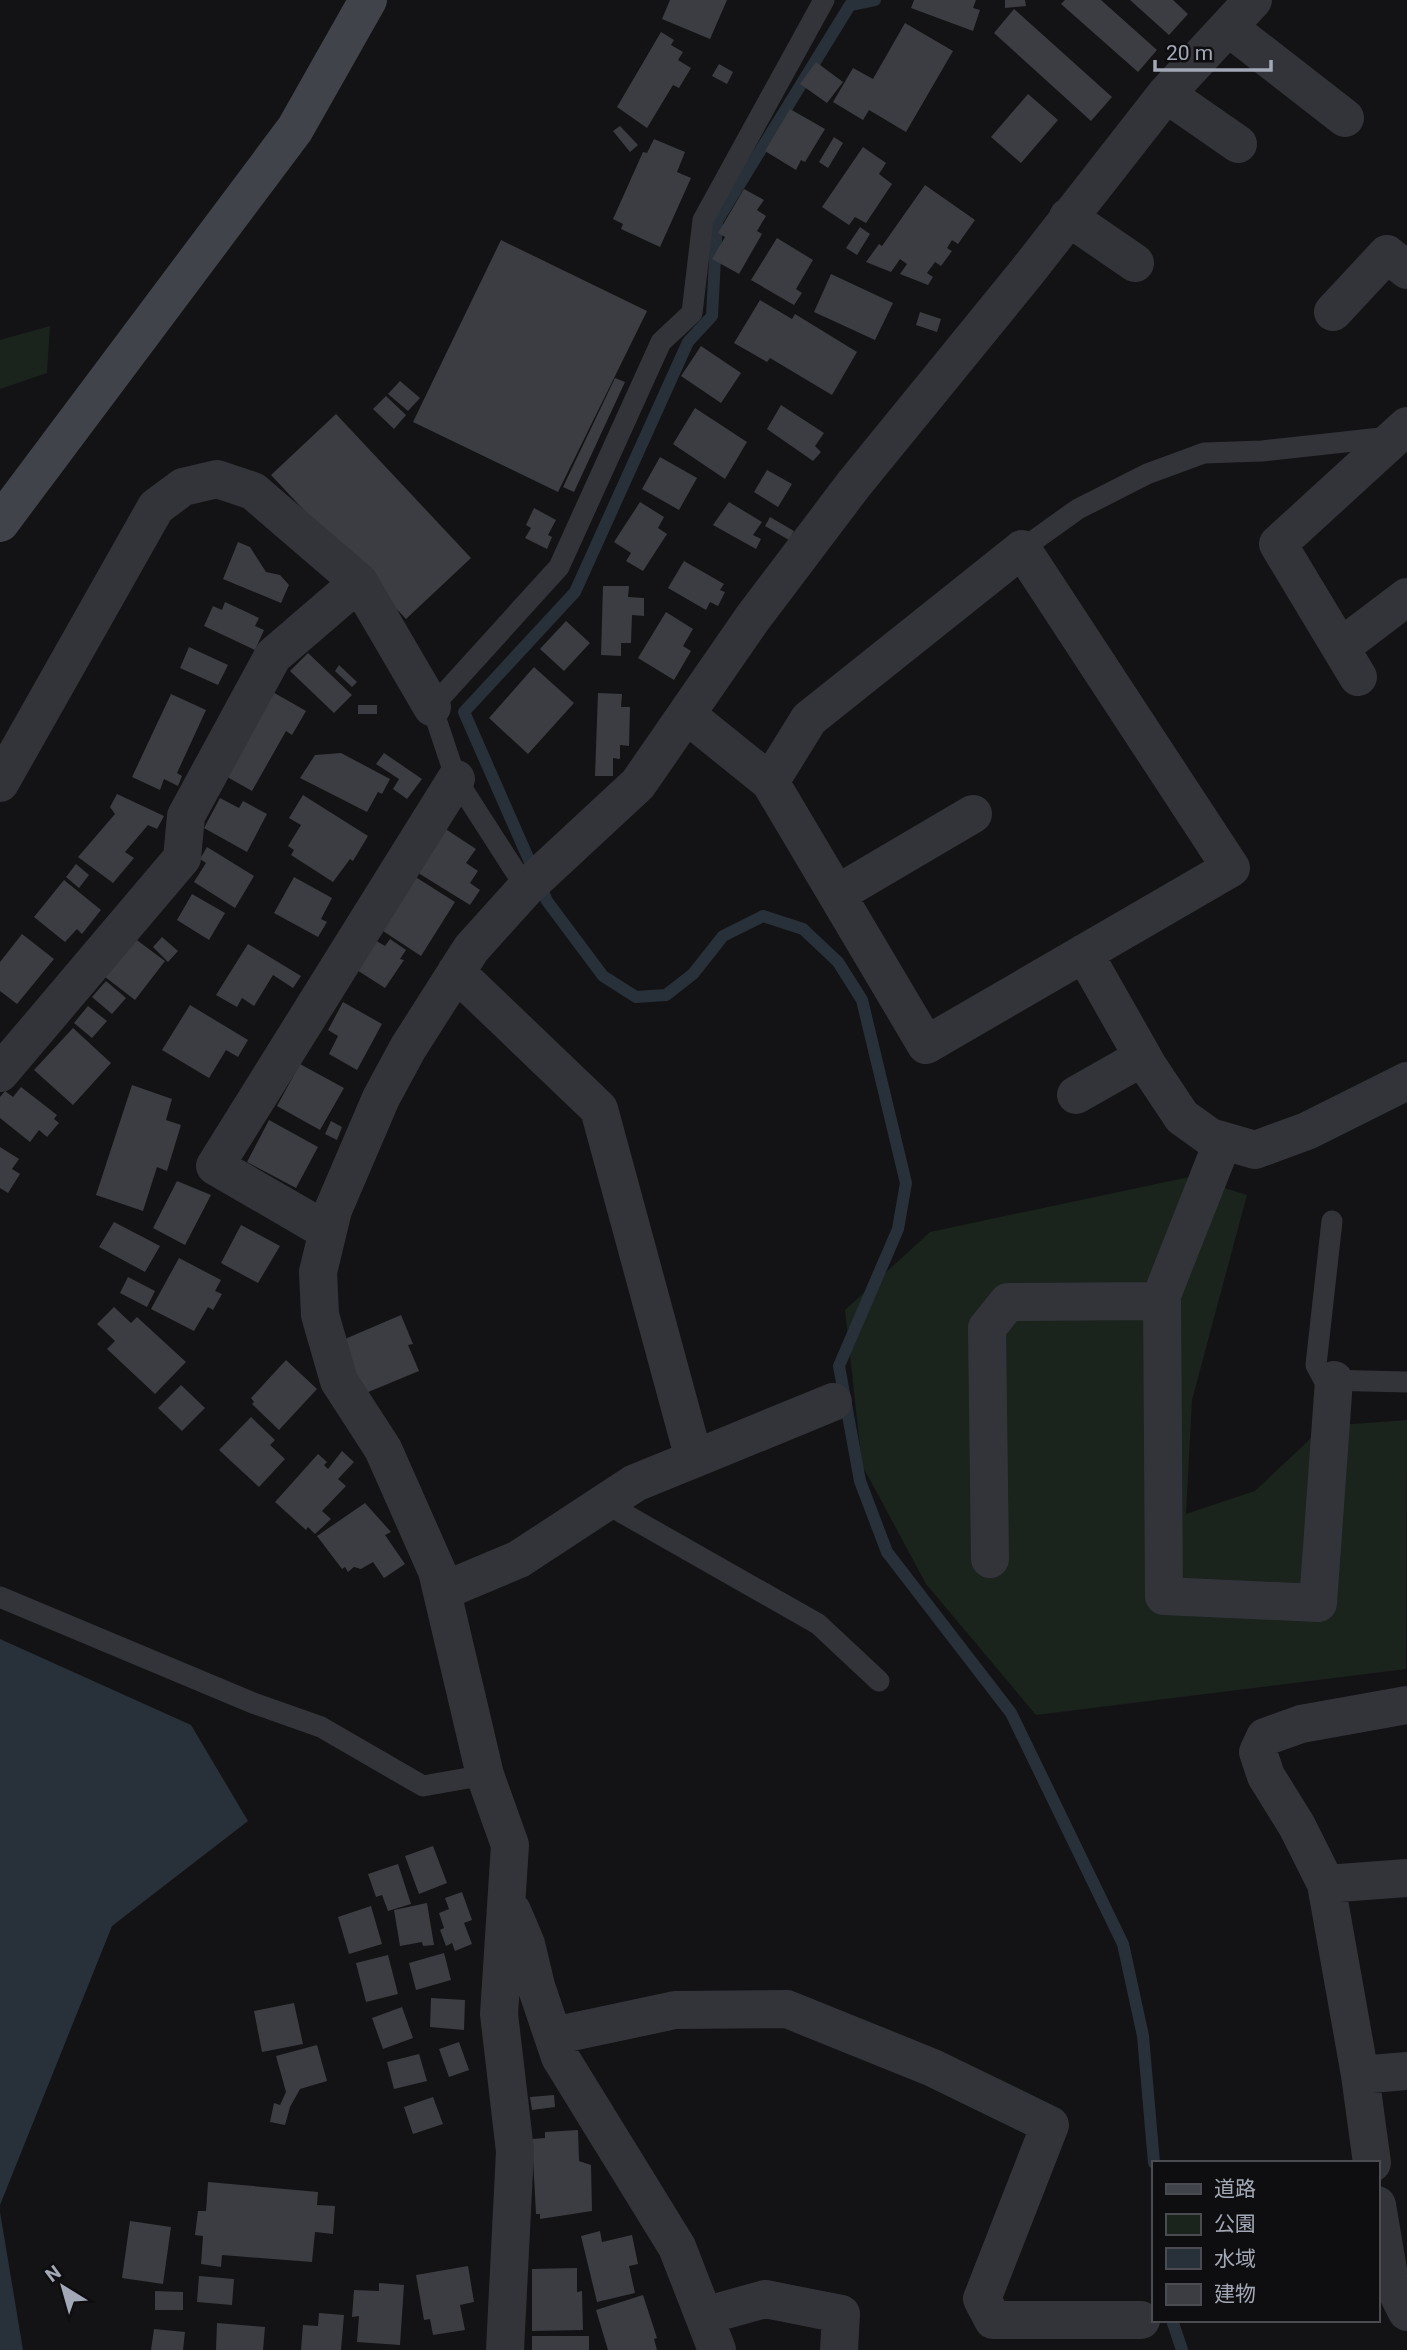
<svg xmlns="http://www.w3.org/2000/svg" width="1407" height="2350" font-family="Roboto,'Noto Sans JP',sans-serif">
<rect width="100%" height="100%" fill="#131315"/>
<!-- green -->
<path fill="#1a231c" d="M50,326L47,373L0,389V340Z
M1189,1177L1247,1195L1192,1400L1186,1514L1255,1491L1324,1426L1407,1420L1406,1669L1036,1715L926,1584L862,1465L845,1310L930,1232Z"/>
<!-- water -->
<path fill="#283139" d="M0,1639L191,1725L248,1821L112,1926L0,2205Z
M0,2212L23,2350H0Z"/>
<g fill="none" stroke-linecap="round" stroke-linejoin="round">
<!-- stream -->
<path stroke="#283139" stroke-width="12" d="M875,0L850,5L717,221L712,316L688,342L575,592L464,712L547,901L603,976L636,997L666,995L693,974L723,936L763,916L803,929L838,962L862,1000L906,1183L898,1229L839,1366L860,1481L887,1552L1011,1713L1123,1944L1143,2036L1154,2163
M1172,2320L1182,2350"/>
</g>
<!-- building -->
<path fill="#3c3d42" d="M670,0H727L710,39L662,19Z
M914,0H976L973,8L980,10L973,31L911,8Z
M1005,0H1025L1026,6L1005,8Z
M1065,0H1101L1157,50L1138,72L1061,4Z
M1130,0H1173L1188,14L1169,35Z
M1014,9L1112,97L1091,121L994,33Z
M905,23L953,51L906,132L869,110L863,120L833,102L853,68L873,79Z
M661,32L674,40L671,45L683,52L678,60L691,68L679,88L673,85L647,128L617,107Z
M816,62L843,82L827,103L800,84Z
M719,64L733,72L727,84L712,76Z
M1028,94L1058,120L1021,163L991,137Z
M790,109L825,129L805,162L801,160L796,170L765,151Z
M620,126L638,145L630,152L613,131Z
M834,137L843,143L828,168L819,162Z
M654,139L685,152L677,172L691,178L660,247L621,229L623,224L613,219L643,152L647,153Z
M863,147L886,163L879,174L892,184L866,223L855,217L849,225L822,207Z
M925,185L975,220L958,244L952,240L947,248L952,251L941,266L935,262L927,273L933,277L928,285L900,274L907,264L900,259L891,272L866,262L879,244L882,246Z
M744,189L764,200L757,210L766,216L757,231L762,234L739,274L712,259L725,237L718,233Z
M860,227L870,234L857,255L846,248Z
M777,238L813,260L796,289L802,293L794,305L751,280Z
M501,240L647,311L558,492L413,422Z
M831,274L893,303L875,340L814,312Z
M760,300L792,319L795,314L857,352L832,395L770,358L767,362L734,343Z
M920,312L941,319L937,332L916,325Z
M701,346L741,373L721,403L681,376Z
M615,378L625,382L574,492L563,487Z
M400,381L420,398L408,411L388,394Z
M386,396L406,415L394,429L373,409Z
M781,405L824,433L815,446L821,452L813,461L767,429Z
M695,408L747,442L725,479L673,444Z
M336,414L471,558L406,619L271,475Z
M660,457L697,478L679,510L642,489Z
M767,470L792,484L778,507L754,492Z
M640,502L664,517L658,528L667,534L643,571L626,561L631,553L614,542Z
M729,502L762,522L753,535L761,539L756,549L713,525Z
M534,508L556,520L548,535L552,537L547,549L525,538L531,528L526,525Z
M770,517L794,531L789,540L765,526Z
M238,542L250,547L266,572L280,575L289,585L281,603L223,579Z
M684,561L724,584L720,590L725,592L718,606L710,602L706,610L668,588Z
M603,586H629L628,597L644,598V616L632,615L631,643H621V656L601,655Z
M225,602L259,618L255,626L264,630L255,650L204,626L213,606L222,610Z
M666,612L693,629L683,646L691,651L674,680L638,658Z
M566,621L590,643L564,671L540,649Z
M189,647L228,665L218,685L180,668Z
M308,653L352,695L334,713L290,671Z
M339,665L357,682L352,687L335,671Z
M534,667L574,703L528,754L489,718Z
M271,691L306,711L292,735L286,731L252,791L222,774Z
M598,693L622,694L621,707H630L629,746L620,745V759L613,758V776H595Z
M171,694L206,710L177,773L182,776L178,786L164,779L160,790L132,777Z
M358,705H377V714H358Z
M341,753L390,779L382,794L378,792L367,812L300,778L315,755Z
M384,753L422,779L407,799L393,789L399,779L376,764Z
M117,794L164,816L157,829L148,825L125,852L134,858L113,883L78,857L115,814L110,807Z
M303,795L368,836L353,861L350,859L333,882L291,855L294,850L288,846L301,825L289,818Z
M220,798L239,808L243,801L267,814L247,852L204,828Z
M444,828L476,849L466,863L478,871L470,883L480,890L470,905L415,871Z
M207,847L254,876L235,908L194,882L206,863L200,859Z
M76,864L89,875L79,888L66,877Z
M414,876L455,902L421,956L380,929Z
M294,877L332,898L321,919L327,922L318,937L274,913Z
M64,880L101,910L82,934L77,929L65,942L34,917Z
M192,894L225,913L209,940L177,920Z
M22,934L54,959L17,1004L0,991V962Z
M130,935L165,961L135,1000L100,973Z
M368,936L385,946L390,939L406,950L400,959L404,960L385,988L349,965Z
M162,937L178,951L168,962L153,947Z
M248,944L301,976L293,988L273,975L254,1006L242,998L237,1007L216,995Z
M106,981L126,998L112,1014L92,997Z
M343,1002L382,1024L357,1070L329,1054L338,1036L328,1030Z
M190,1005L248,1040L238,1057L226,1050L209,1078L162,1050Z
M88,1006L107,1021L92,1038L74,1023Z
M73,1028L111,1063L73,1105L34,1070Z
M300,1064L344,1088L320,1130L277,1106Z
M132,1085L172,1099L166,1120L181,1125L167,1171L157,1167L143,1211L96,1195Z
M21,1087L57,1115L54,1119L59,1123L47,1137L39,1130L30,1142L0,1118V1097L5,1091L13,1097Z
M269,1120L318,1147L296,1188L247,1162Z
M331,1121L342,1127L337,1140L325,1134Z
M0,1147L19,1159L12,1169L20,1174L8,1193L0,1188Z
M177,1181L211,1195L185,1245L153,1228Z
M114,1222L160,1246L145,1272L99,1247Z
M241,1225L280,1246L258,1283L221,1263Z
M179,1258L221,1280L215,1291L222,1294L213,1310L208,1307L194,1331L151,1309Z
M128,1277L155,1291L147,1307L120,1293Z
M114,1307L131,1323L137,1317L186,1362L155,1394L107,1349L115,1341L97,1324Z
M401,1315L413,1344L408,1345L419,1371L361,1395L338,1342Z
M286,1360L317,1389L279,1430L252,1404L254,1402L251,1398Z
M181,1385L205,1408L182,1431L158,1408Z
M251,1417L275,1440L270,1445L285,1459L259,1487L219,1450Z
M342,1451L354,1462L338,1479L346,1486L322,1511L331,1519L315,1534L308,1527L306,1530L275,1502L318,1454L327,1462L324,1465L328,1469Z
M365,1503L391,1532L385,1535L405,1564L384,1578L373,1562L361,1569L354,1567L348,1572L345,1567L342,1569L317,1536Z
M433,1846L447,1883L419,1894L405,1856Z
M398,1864L411,1904L388,1911L382,1895L376,1897L368,1874Z
M462,1892L472,1920L464,1923L472,1944L455,1951L452,1943L446,1946L440,1930L444,1928L439,1913L449,1909L445,1898Z
M427,1903L434,1945L423,1946L422,1942L400,1946L394,1910Z
M371,1906L382,1944L349,1954L338,1917Z
M444,1953L451,1980L416,1990L409,1963Z
M388,1955L398,1994L366,2002L356,1963Z
M431,1998L465,2000L464,2030L430,2027Z
M294,2003L303,2044L262,2052L254,2011Z
M402,2007L413,2038L383,2049L372,2018Z
M459,2042L469,2070L449,2077L439,2049Z
M317,2045L327,2081L300,2089L290,2107L285,2125L270,2122L274,2103L280,2105L286,2092L276,2056Z
M419,2054L427,2081L394,2089L387,2062Z
M554,2095L555,2107L532,2110L530,2097Z
M433,2097L443,2124L413,2134L404,2107Z
M578,2130L579,2161L591,2165L592,2211L540,2219V2214H536L532,2139L545,2138V2132Z
M208,2182L318,2192L317,2205L335,2206L333,2234L315,2232L312,2262L222,2255L221,2267L201,2264L203,2236L195,2235L198,2211H206Z
M130,2221L171,2227L163,2284L122,2278Z
M600,2231L602,2242L632,2235L638,2264L629,2266L635,2293L597,2302L581,2236Z
M468,2266L474,2302L460,2305L465,2330L433,2335L430,2319L424,2320L416,2275Z
M577,2268V2292L582,2291L583,2330L532,2331V2269Z
M199,2276L234,2279L232,2305L197,2302Z
M379,2283L404,2285L400,2345L357,2342L359,2316L352,2317L354,2290L379,2291Z
M155,2291L183,2292V2310H155Z
M643,2295L657,2338L654,2339L657,2350H608L596,2310Z
M319,2313L344,2315L341,2350H301L303,2325L318,2326Z
M217,2323L265,2327L263,2350H216Z
M154,2329L185,2332L183,2350H151Z
M532,2336H589V2350H532Z"/>
<g fill="none" stroke-linecap="round" stroke-linejoin="round">
<!-- lane -->
<path stroke="#33343a" stroke-width="21" d="M1022,549L1078,509L1147,474L1204,453L1262,451L1390,437
M526,888L456,779L432,707L559,567L661,342L692,313L703,220L824,0
M1332,1221L1316,1365L1324,1380L1407,1382
M605,1503L818,1624L879,1681
M0,1597L253,1703L321,1727L423,1786L485,1775"/>
<!-- street -->
<path stroke="#33343a" stroke-width="38" d="M1228,27L1345,118
M1166,94L1238,144
M1068,217L1135,263
M1333,312L1387,254L1407,270
M1341,647L1407,597
M1358,677L1278,544L1407,426
M687,715L770,782L926,1045L1231,868L1022,549L809,719L770,782
M0,783L156,507L183,487L217,479L253,491L359,582L432,707
M837,894L973,814
M1084,953L1148,1066L1182,1117L1210,1137L1255,1150L1307,1131L1407,1081
M0,1073L182,858L186,816L273,656L359,582
M1076,1095L1143,1057
M1223,1141L1162,1295L1164,1596L1318,1603L1334,1380
M327,1231L215,1166L456,779
M694,1459L833,1402
M990,1559L987,1328L1008,1302L1162,1301
M443,1591L519,1559L635,1483L694,1459L599,1109L456,972
M1326,1884L1407,1878
M512,1911L526,1944L536,1986L560,2057L677,2247L717,2350
M553,2036L675,2010L787,2009L933,2068L1050,2125L982,2299L993,2320H1141
M1360,2075L1407,2071
M1372,2163L1360,2075L1326,1884L1297,1826L1266,1776L1258,1752L1265,1737L1301,1724L1407,1705
M1377,2205L1389,2276L1407,2312
M704,2316L765,2299L841,2314L839,2350
M505,2350L515,2151L499,2014L510,1845L485,1775L437,1571L383,1449L339,1381L320,1315L318,1272L333,1210L381,1098L408,1048L471,949L526,888L638,784L752,619L854,484L1026,273L1166,94L1253,0"/>
<!-- secondary -->
<path stroke="#41434a" stroke-width="38" d="M0,523L295,129L368,0"/>
</g>
<!-- legend -->
<rect x="1152" y="2161" width="228" height="161" fill="#0e0e10" stroke="#4a4c52" stroke-width="2"/>
<rect x="1166" y="2184" width="35" height="10" fill="#41434a" stroke="#4a4c52" stroke-width="2"/>
<text x="1214" y="2196" font-size="21" fill="#a3a8b6">道路</text>
<rect x="1166" y="2214" width="35" height="21" fill="#1a231c" stroke="#4a4c52" stroke-width="2"/>
<text x="1214" y="2231" font-size="21" fill="#a3a8b6">公園</text>
<rect x="1166" y="2248" width="35" height="21" fill="#283139" stroke="#4a4c52" stroke-width="2"/>
<text x="1214" y="2266" font-size="21" fill="#a3a8b6">水域</text>
<rect x="1166" y="2284" width="35" height="21" fill="#3c3d42" stroke="#4a4c52" stroke-width="2"/>
<text x="1214" y="2301" font-size="21" fill="#a3a8b6">建物</text>
<!-- north arrow -->
<g transform="translate(63 2287) rotate(323)" stroke="#0e0e10" stroke-width="5" paint-order="stroke">
<path d="M0-5L12 26L0 18L-12 26Z" fill="#a3a8b6"/>
<text y="-10" font-size="19" font-weight="bold" text-anchor="middle" fill="#a3a8b6">N</text>
</g>
<!-- scale -->
<path d="M1155 60v10h116v-10" fill="none" stroke="#a3a8b6" stroke-width="3.5"/>
<text x="1166" y="60" font-size="21" fill="#a3a8b6" stroke="#0e0e10" stroke-width="5" paint-order="stroke">20 m</text>
</svg>
